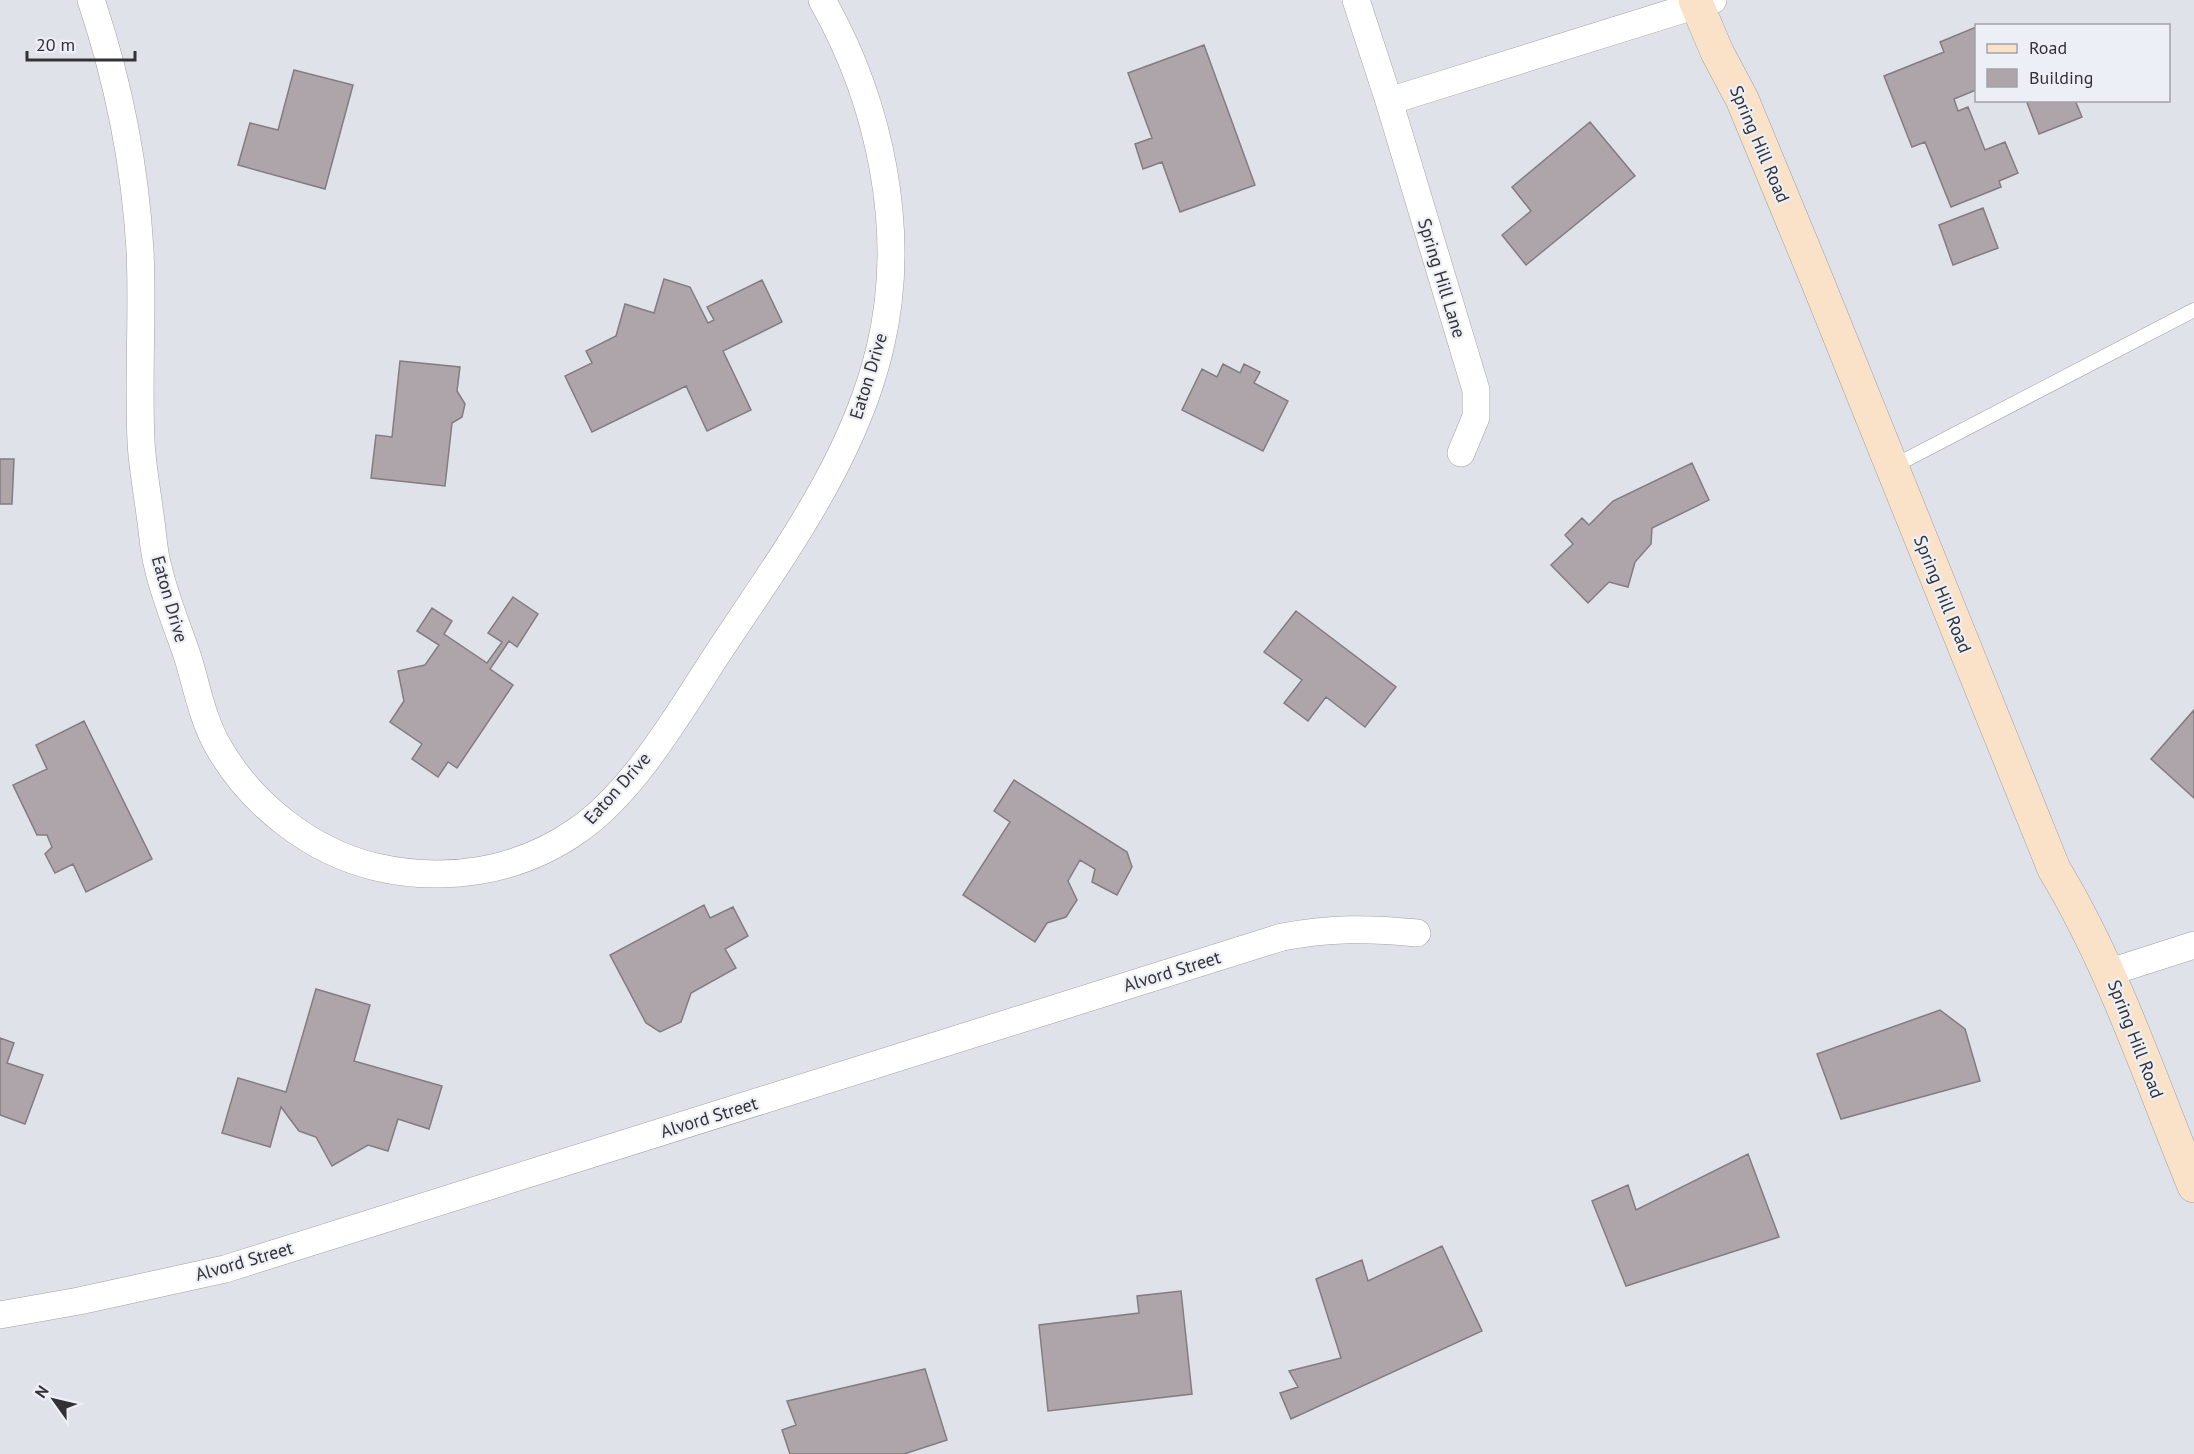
<svg xmlns="http://www.w3.org/2000/svg" width="2194" height="1454" font-family="'PT Sans',sans-serif">
<rect width="100%" height="100%" fill="#dfe2e9"/>
<!-- building -->
<path fill="#ada5a9" stroke="#837c80" stroke-width="1.5" d="M1976,27V90L1954,99L1958,111L1968,107L1985,150L2005,142L2018,173L1999,181L2001,187L1951,207L1925,142L1912,147L1884,76L1944,52L1940,42Z
M1204,45L1255,185L1180,212L1162,162L1143,169L1135,144L1152,138L1128,73Z
M294,70L353,85L325,189L238,165L250,123L278,130Z
M2026,100H2075L2082,117L2039,134Z
M1590,122L1635,176L1526,265L1502,235L1531,211L1512,187Z
M1983,208L1998,248L1953,265L1939,225Z
M664,279L690,287L708,323L714,320L707,307L762,280L782,322L723,351L751,410L707,431L686,386L592,432L565,376L592,363L586,351L616,336L625,304L654,313Z
M400,361L460,367L457,391L465,404L462,417L452,423L445,486L371,478L376,435L392,437Z
M1223,364L1240,373L1244,364L1260,372L1254,383L1288,401L1263,451L1182,410L1202,369L1217,377Z
M0,459H14L12,504H0Z
M1692,463L1709,500L1652,528L1651,544L1635,562L1628,587L1609,582L1588,603L1551,565L1573,544L1565,535L1582,518L1589,525L1613,501Z
M513,597L538,614L517,647L509,641L490,669L513,685L457,768L448,762L438,777L412,759L422,744L390,722L404,701L398,671L425,665L439,645L417,631L432,608L452,621L444,634L487,663L502,642L488,633Z
M1296,611L1396,687L1365,727L1326,697L1308,721L1284,703L1302,680L1264,652Z
M2194,710V798L2151,759Z
M84,721L152,859L86,892L73,864L55,873L45,854L52,847L47,835H37L13,785L47,769L36,745Z
M1014,780L1127,852L1132,867L1117,895L1092,882L1095,869L1080,860L1068,881L1077,900L1066,917L1047,923L1035,942L963,895L1010,822L994,811Z
M704,905L710,918L733,907L748,936L725,949L736,968L691,993L681,1022L660,1032L646,1023L610,955Z
M316,989L370,1005L354,1061L442,1086L429,1129L398,1119L388,1151L368,1145L332,1166L316,1137L299,1131L281,1107L270,1147L222,1133L238,1078L286,1092Z
M1940,1010L1965,1029L1980,1081L1841,1119L1817,1054Z
M0,1038L14,1043L7,1063L43,1075L25,1124L0,1115Z
M1748,1154L1779,1237L1626,1286L1592,1201L1628,1185L1636,1210Z
M1442,1246L1482,1331L1291,1419L1280,1393L1298,1387L1289,1371L1341,1358L1316,1279L1362,1260L1368,1281Z
M1181,1291L1192,1394L1048,1411L1039,1325L1139,1313L1137,1296Z
M925,1369L947,1440L904,1454H790L782,1430L796,1425L787,1401Z"/>
<g fill="none" stroke-linecap="round" stroke-linejoin="round">
<defs>
<path id="service" d="M1892,467L2194,310"/>
<path id="minor" d="M91,0C118,80 135,165 140,250C143,313 138,377 141,441C142,465 147,490 150,515C153,532 153,550 158,567C165,598 178,628 188,658C197,688 203,721 219,748C252,805 312,852 376,867C445,883 519,872 578,830C634,791 679,713 716,656C779,560 853,463 880,348C908,232 880,102 822,0
M1356,0L1389,101L1476,390V417L1461,453
M1389,101L1713,0
M2110,972L2194,945
M0,1315L79,1301L225,1269L1282,937C1331,928 1367,928 1417,933"/>
<path id="secondary" d="M1695,0L1717,52L1742,99L1816,278L2054,869C2114,968 2150,1079 2194,1186"/>
</defs>
<!-- service casing -->
<use href="#service" stroke="#9fa1a8" stroke-width="15"/>
<!-- minor casing -->
<use href="#minor" stroke="#9fa1a8" stroke-width="28"/>
<!-- secondary casing -->
<use href="#secondary" stroke="#9fa1a8" stroke-width="34"/>
<!-- service -->
<use href="#service" stroke="#fff" stroke-width="14"/>
<!-- minor -->
<use href="#minor" stroke="#fff" stroke-width="27"/>
<!-- secondary -->
<use href="#secondary" stroke="#f9e2c8" stroke-width="33"/>
</g>
<g text-anchor="middle" dominant-baseline="central" stroke-width="4.5" stroke-linejoin="round" paint-order="stroke">
<!-- street labels -->
<g font-size="18" fill="#313235" stroke="#edeff6">
<text transform="translate(1760 144) rotate(67)">Spring Hill Road</text>
<text transform="translate(1442 278) rotate(73)">Spring Hill Lane</text>
<text transform="translate(868 376) rotate(-73)">Eaton Drive</text>
<text transform="translate(1943 594) rotate(68)">Spring Hill Road</text>
<text transform="translate(170 599) rotate(74)">Eaton Drive</text>
<text transform="translate(617 788) rotate(-48)">Eaton Drive</text>
<text transform="translate(1172 971) rotate(-17)">Alvord Street</text>
<text transform="translate(2136 1039) rotate(69)">Spring Hill Road</text>
<text transform="translate(709 1117) rotate(-17)">Alvord Street</text>
<text transform="translate(244 1261) rotate(-16)">Alvord Street</text>
</g>
</g>
<!-- legend -->
<rect x="1975" y="24" width="195" height="78" fill="#edeff6" stroke="#a2a3a9" stroke-width="1.5"/>
<rect x="1987" y="44" width="30" height="9" fill="#f9e2c8" stroke="#a2a3a9" stroke-width="1.5"/>
<text x="2029" y="54" font-size="18" fill="#313235">Road</text>
<rect x="1987" y="69" width="30" height="18" fill="#ada5a9" stroke="#a2a3a9" stroke-width="1.5"/>
<text x="2029" y="84" font-size="18" fill="#313235">Building</text>
<!-- north arrow -->
<g transform="translate(54 1400) rotate(304)" stroke="#edeff6" stroke-width="4.5" paint-order="stroke">
<path d="M0-4.5L10 22L0 15L-10 22Z" fill="#313235"/>
<text y="-9" font-size="16" font-weight="bold" text-anchor="middle" fill="#313235">N</text>
</g>
<!-- scale -->
<path d="M27 51v9h108v-9" fill="none" stroke="#313235" stroke-width="3"/>
<text x="36" y="51" font-size="18" fill="#313235" stroke="#edeff6" stroke-width="4.5" paint-order="stroke">20 m</text>
</svg>
